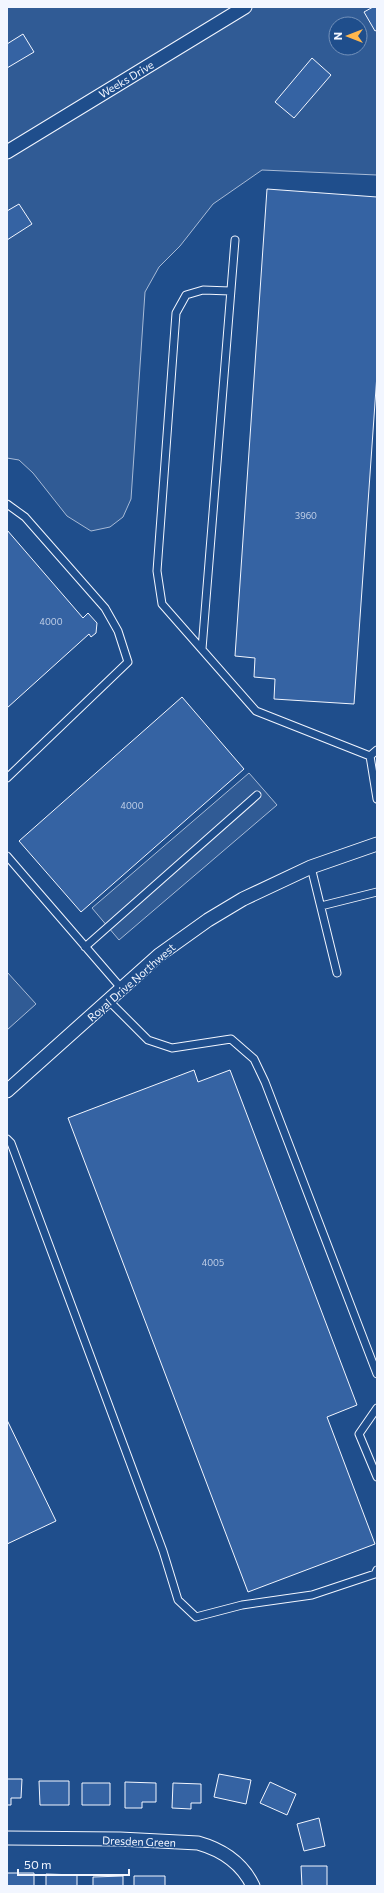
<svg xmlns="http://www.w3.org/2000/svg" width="384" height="1893" font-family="Commissioner,sans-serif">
<rect width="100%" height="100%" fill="#1f4e8c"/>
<!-- built -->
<path fill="#305b95" stroke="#a8bbd7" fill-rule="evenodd" d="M7,7H377V175L262,170L213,204L180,246L159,267L145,292L131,499L123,517L110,527L91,531L67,516L33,473L19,460L7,458ZM336,24H360V48H336Z
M249,773L277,805L119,940L92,908Z
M7,972L36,1004L7,1030Z"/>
<!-- building -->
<path fill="#3563a3" stroke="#f2f6ff" d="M373,7H377V30L375,31L364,12Z
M23,34L34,52L7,68V44Z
M312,58L331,75L294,118L275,102Z
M267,189L377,197V374L354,704L274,699L275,679L254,677L255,658L235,656Z
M19,204L32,224L7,240V211Z
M7,530L83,618L88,613L97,623L96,633L91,637L89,634L7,708Z
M182,697L244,769L81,912L19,841Z
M194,1070L198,1082L230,1070L357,1405L327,1417L375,1544L248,1592L68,1118Z
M7,1420L56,1521L7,1544Z
M219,1774L251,1780L246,1804L214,1797Z
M7,1779H22L21,1798H11V1805H7Z
M39,1781H69V1805H40Z
M125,1782L156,1783V1802H142V1808H125Z
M270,1782L296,1794L287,1815L260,1803Z
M82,1783H110V1805H82Z
M173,1783L201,1784V1803H191V1809L172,1808Z
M319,1818L325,1846L304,1851L297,1824Z
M301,1866H327V1886H302Z
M7,1873H34V1886H7Z
M46,1874L77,1875V1886H46Z
M123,1876V1886H93V1877Z
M134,1876H165V1886H134Z"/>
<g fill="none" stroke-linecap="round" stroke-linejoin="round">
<defs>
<path id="service" d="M230,291L203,290L186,295L176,313L157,571L162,604L256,711L370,756
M7,504L25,517L105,608L118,631L128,662L7,778
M202,649L235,240
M370,756L377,799
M370,756L377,750
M7,856L122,989
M311,867L337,973
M321,906L377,892
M85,947L257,795
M109,1001L148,1040L172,1048L231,1039L254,1059L265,1082L377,1374
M7,1139L11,1143L163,1551L178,1600L196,1617L242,1605L312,1595L375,1574L377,1570
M377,1408L359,1434L377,1477"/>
<path id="minor" d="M7,152L245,7
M7,1091L159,955L208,920L243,899L311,867L377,844
M7,1838L120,1839L198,1843C223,1850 242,1863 253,1886"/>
</defs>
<!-- service casing -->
<use href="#service" stroke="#f2f6ff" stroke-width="9"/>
<!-- minor casing -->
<use href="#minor" stroke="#f2f6ff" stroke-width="15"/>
<!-- service -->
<use href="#service" stroke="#1f4e8c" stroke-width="7"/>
<!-- minor -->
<use href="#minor" stroke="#1f4e8c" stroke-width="13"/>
</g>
<g text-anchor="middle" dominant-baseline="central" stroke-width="3" stroke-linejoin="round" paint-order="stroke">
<!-- number labels -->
<g font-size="9" fill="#c3d1e8">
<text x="306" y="515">3960</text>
<text x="51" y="621">4000</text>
<text x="132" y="805">4000</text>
<text x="213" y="1262">4005</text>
</g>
<!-- street labels -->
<g font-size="11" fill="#f2f6ff" stroke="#1f4e8c">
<text transform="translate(126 79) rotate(-31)">Weeks Drive</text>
<text transform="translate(131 982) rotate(-41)">Royal Drive Northwest</text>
<text transform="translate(139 1841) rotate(2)">Dresden Green</text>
</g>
</g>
<!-- border -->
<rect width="384" height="1893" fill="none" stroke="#f2f6ff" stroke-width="16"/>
<!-- north arrow -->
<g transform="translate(348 36) rotate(270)"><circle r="19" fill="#1f4e8c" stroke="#7391ba"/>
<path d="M0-3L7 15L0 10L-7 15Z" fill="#ffb74d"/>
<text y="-6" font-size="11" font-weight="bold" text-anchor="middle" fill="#f2f6ff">N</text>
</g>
<!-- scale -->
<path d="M18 1869v6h111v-6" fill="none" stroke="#f2f6ff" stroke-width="2"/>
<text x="24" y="1869" font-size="12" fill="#f2f6ff" stroke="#1f4e8c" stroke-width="3" paint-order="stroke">50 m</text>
</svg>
